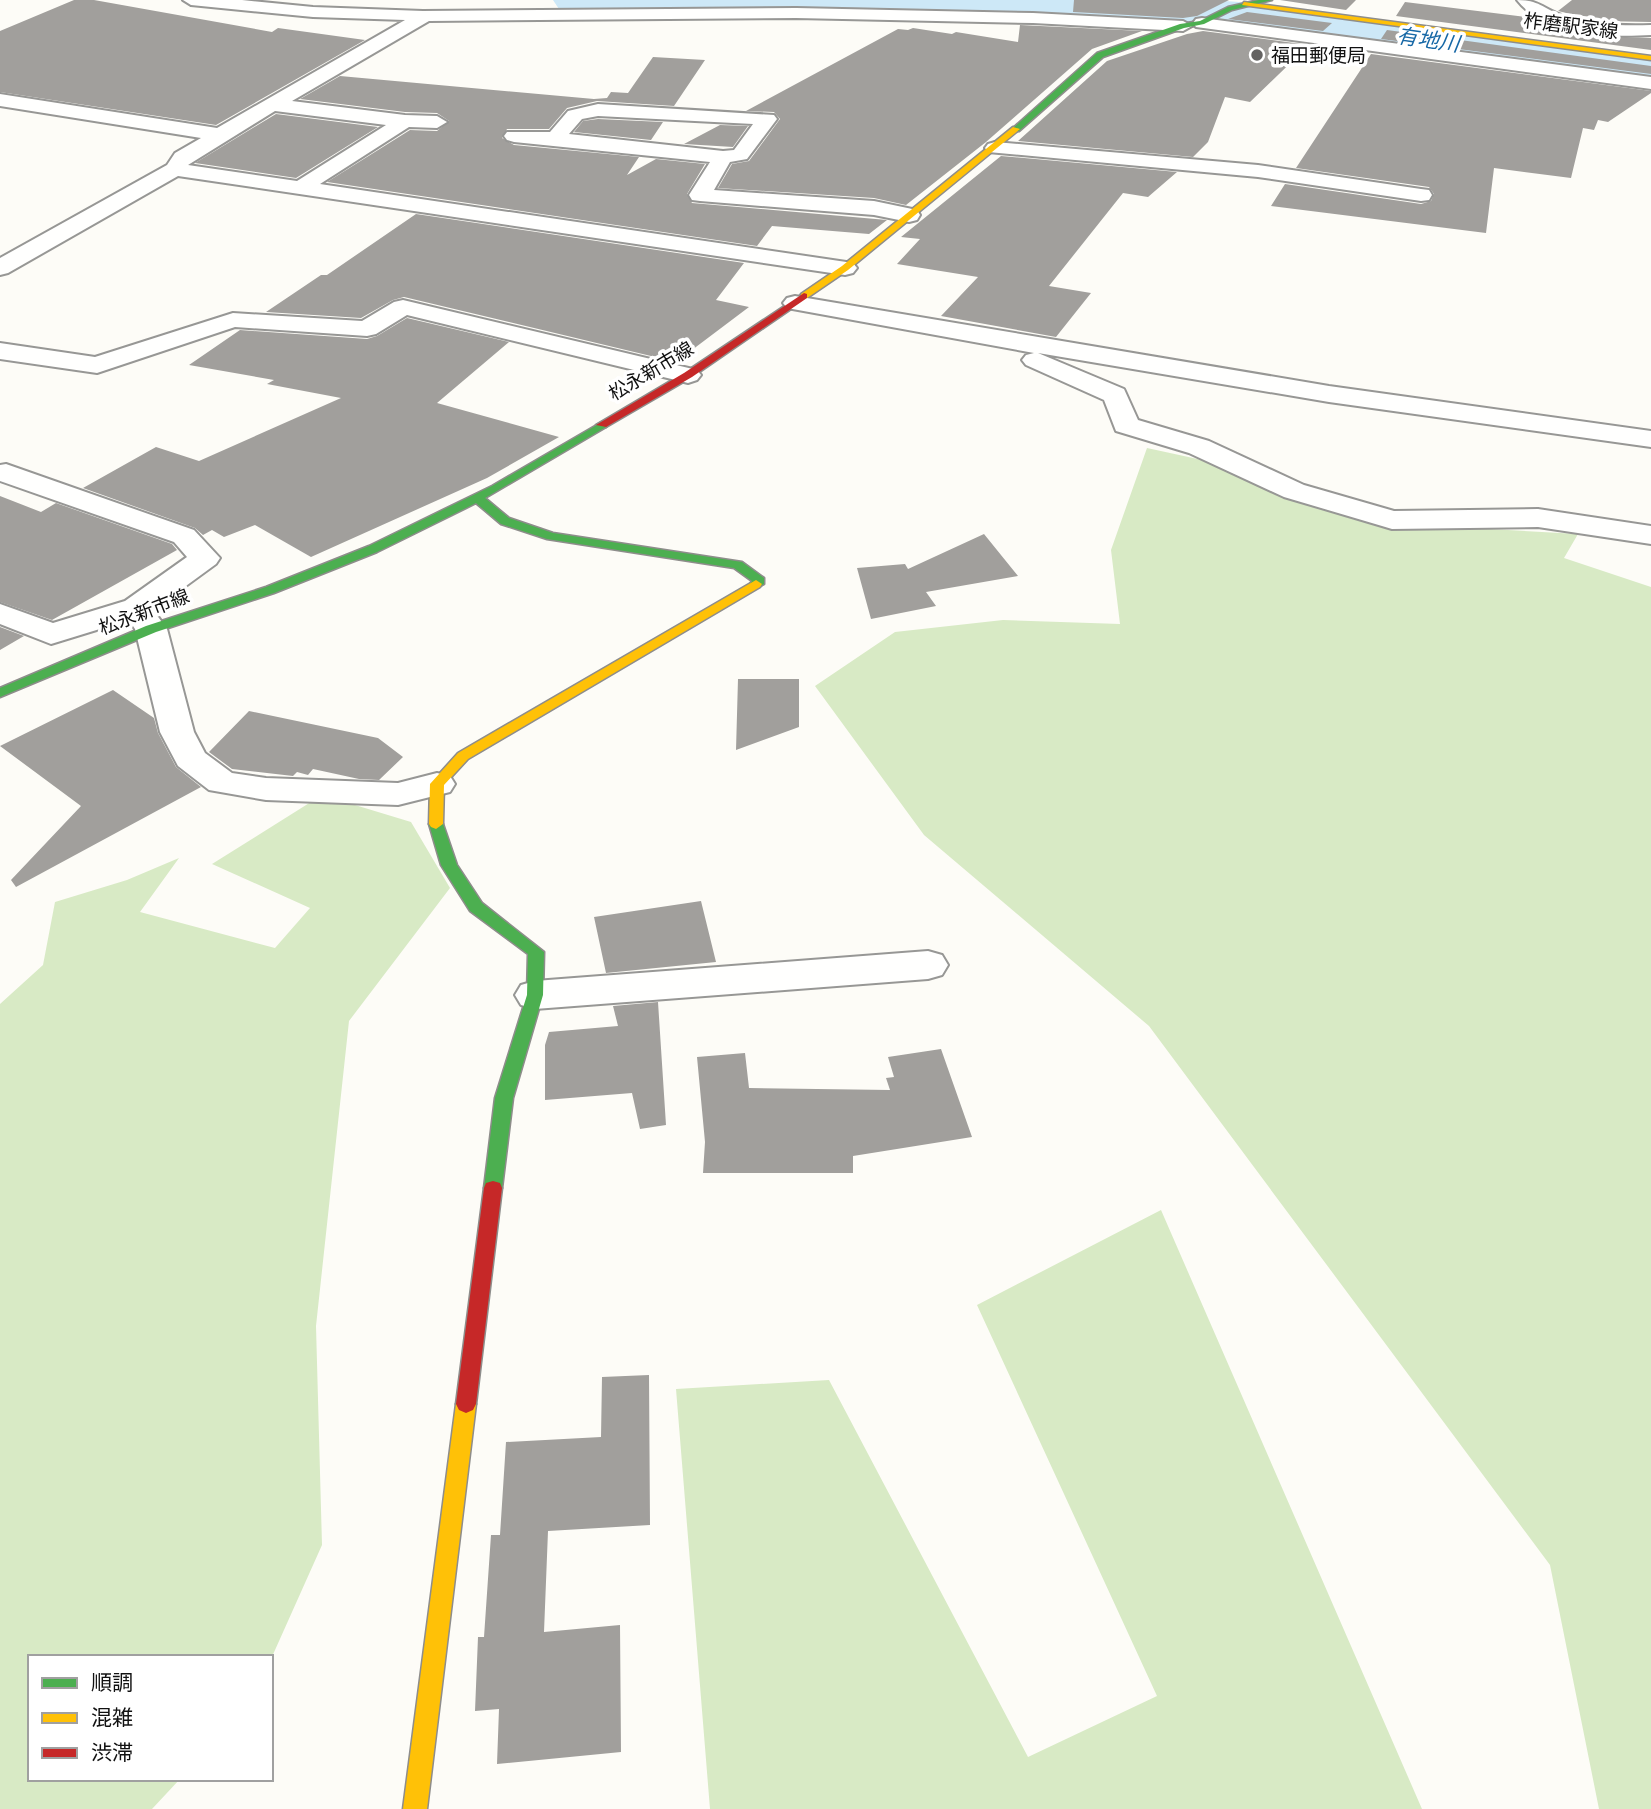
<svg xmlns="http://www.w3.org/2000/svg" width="1651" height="1809" font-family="'Libre Baskerville','Noto Sans JP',serif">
<rect width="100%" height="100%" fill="#fdfcf7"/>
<!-- forest -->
<path fill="#d8eac5" d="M1147,448L1216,463L1364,522L1578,534L1564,558L1651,587V1809H1599L1550,1565L1149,1026L924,835L815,686L895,632L1003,620L1120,624L1111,550Z
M322,795L411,822L450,888L349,1021L316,1326L322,1545L271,1659V1657H30V1779H180L152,1809H0V1004L43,965L55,902L127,880L179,858L140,912L275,948L310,908L212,864Z
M1161,1210L1422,1809H710L676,1389L829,1380L1028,1757L1157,1696L977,1305Z"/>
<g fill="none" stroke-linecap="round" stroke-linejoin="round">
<!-- river -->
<path fill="#cde8f7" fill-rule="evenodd" d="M553,0H1211L1267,4L1651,55V85L1267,32L1067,15L575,13L559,9Z"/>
</g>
<!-- building -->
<path fill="#a19f9c" d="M74,0H94L272,32L278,28L365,40L216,125L0,92V31Z
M1074,0H1229L1197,16L1183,18L1073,12Z
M1280,0H1356L1346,10Z
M1572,0H1651V22L1599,21L1558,11Z
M1405,2L1534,18L1560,30L1578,35L1651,38V50L1396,16Z
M1247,12L1332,23L1323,31L1228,19Z
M1020,25L1142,31L1092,49L986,142L906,205L874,198L718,188L732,164L749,161L780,119L774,112L746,111L898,29L908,30L913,28L952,34L956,32L1018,42Z
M1387,30L1651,66V74L1381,39Z
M1203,31L1309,45L1250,102L1225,97L1208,142L1193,157L1018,141L1107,61L1187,34Z
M1371,54L1651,91V93L1608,122L1598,120L1594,130L1583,128L1571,178L1494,168L1486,233L1271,206L1285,184L1421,204L1431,201L1434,194L1429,187L1296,168Z
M653,57L705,60L674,106L597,101L567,108L549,129H507L502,138L514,145L639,157L627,175L656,159L705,164L687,194L692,203L887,220L869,234L772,226L757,246L327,182L410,130L437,131L449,121L437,113L405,112L300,99L340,76L594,99L607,98L611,92L628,93Z
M276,114L378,127L296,178L195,163Z
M598,119L663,122L651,140L574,132L583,121Z
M720,125L748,126L733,147L684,144Z
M1001,156L1177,172L1148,197L1123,193L1049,286L1091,293L1056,337L941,316L978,277L897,264L920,239L901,237Z
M416,214L744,263L716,300L749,307L676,362L404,297L393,300L361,318L266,312L321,275H327Z
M407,318L509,342L437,403L559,437L487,478L311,557L255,525L224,537L212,530L203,535L195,528L83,488L156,447L199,461L341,398L267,384L274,380L189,365L240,330L367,339L377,336Z
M0,496L41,512L56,503L172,544L177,550L52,620L0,602Z
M984,534L1018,576L926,592L936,606L871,619L857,568L905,564L908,569Z
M0,627L24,636L0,650Z
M738,679H799V727L736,750Z
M113,690L154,718L158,733L176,767L201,787L16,887L11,880L81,806L0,746Z
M249,711L378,738L403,757L379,780L359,779L313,769L308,775L297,772L293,776L232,769L209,752Z
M701,901L716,962L606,973L594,917Z
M658,1002L666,1125L640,1129L632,1093L545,1100V1045L549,1032L618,1026L613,1006Z
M941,1049L972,1137L853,1156V1173H703L705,1142L697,1057L745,1053L749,1088L890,1090L886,1078L894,1077L888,1057Z
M649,1375L650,1525L548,1531L544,1632L620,1625L621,1752L497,1764L499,1709L475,1711L478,1637H484L491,1535H500L506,1442L601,1437L602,1377Z"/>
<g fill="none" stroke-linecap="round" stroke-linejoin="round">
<defs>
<path id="street" d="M183,0H242L313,7L423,11L796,8L1033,13L1183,21L1192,26L1183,31L1033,23L796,18L429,21L292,101L405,115L437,116L447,122L437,128L409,127L320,184L853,263L857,268L853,273L845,275L178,176L8,273L0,275V258L167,165L175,153L201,138L0,106V94L217,128L405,20L313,17L191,5ZM275,111L386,125L297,181L188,165Z
M1517,0C1542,0 1544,11 1568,17C1594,25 1623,26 1651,25V35C1608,37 1546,37 1517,0Z
M1202,18L1651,77V89L1196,27L1193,23L1196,19Z
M598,104L774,115L777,119L747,159L730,162L714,190L874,201L917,210L920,215L917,220L909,222L874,215L700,201L692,200L689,195L710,162L514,142L507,140L504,136L507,132H550L568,111ZM598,116L753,124L734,150L723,151L569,134L582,119Z
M995,142L1258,165L1421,189L1429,190L1432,195L1429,200L1421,201L1258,177L988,152L985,148L988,144Z
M795,296L1329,386L1651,431V447L1329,402L1038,353L1124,389L1138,420L1209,441L1304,485L1394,511L1538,509L1651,526V544L1538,527L1392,529L1382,526L1284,497L1189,453L1116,431L1104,400L1026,365L1022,360L1026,355L1034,353L787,308L783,303L787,298Z
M403,300L697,370L701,375L697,380L688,383L407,315L376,334L367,336L235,327L97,373L0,359V343L95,357L233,313L362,321L394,302Z
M6,464L194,530L220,558L216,564L153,610L167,629L194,732L205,753L232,773L266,778L398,783L437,773L450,776L455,784L450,792L398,805L266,800L209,790L178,766L160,732L135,629L129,620L51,644L0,624V604L53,623L125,601L187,557L174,542L0,481V465Z
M928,951L942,955L948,965L942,975L928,979L535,1009L521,1005L515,995L521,985L535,981Z"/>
<path id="fast" d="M1259,0H1272L1232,10L1204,24L1184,28L1103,57L1019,131L1012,129L1097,53L1180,24L1200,21L1228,7Z
M602,422L608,425L606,427L485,498L509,518L553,533L742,562L764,578V584L756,588L752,587L750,584L752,581L734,568L547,539L501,524L476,503L377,552L274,593L156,632L0,697V688L146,626L266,587L369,546L492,486Z
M436,819L443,824L457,865L482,903L544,952L543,995L513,1098L502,1188L500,1193L493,1195L486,1193L484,1188L495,1098L527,995L528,954L470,911L441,865L429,824Z"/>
<path id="slow" d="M1244,2L1651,56V60L1242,5Z
M1013,127L1020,129L848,270L807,298H801V294L842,266Z
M756,580L762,584L760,587L468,759L444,785L443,824L436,829L431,827L429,824L430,784L458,753Z
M466,1395L473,1398L476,1404L427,1809H403L456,1404L459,1398Z"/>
<path id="jam" d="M804,293L807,294V298L692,377L606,427L596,425L684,373Z
M493,1181L500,1183L502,1188L476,1404L473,1410L466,1413L459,1410L456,1404L484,1188L486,1183Z"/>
</defs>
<!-- street casing -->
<use href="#street" stroke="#979795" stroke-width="4"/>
<!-- fast casing -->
<use href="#fast" stroke="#8e8d8b" stroke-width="3"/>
<!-- slow casing -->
<use href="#slow" stroke="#8e8d8b" stroke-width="3"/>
<!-- jam casing -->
<use href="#jam" stroke="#8e8d8b" stroke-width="3"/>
<!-- street -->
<use href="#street" fill="#fffffe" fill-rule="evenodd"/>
<!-- fast -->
<use href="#fast" fill="#4caf50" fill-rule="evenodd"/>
<!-- slow -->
<use href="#slow" fill="#ffc107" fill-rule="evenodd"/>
<!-- jam -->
<use href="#jam" fill="#c62828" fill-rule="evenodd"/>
</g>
<!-- markers -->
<circle fill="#646362" stroke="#fff" stroke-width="2.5" cx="1257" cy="55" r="7"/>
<g text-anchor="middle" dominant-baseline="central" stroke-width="7" stroke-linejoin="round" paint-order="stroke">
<!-- far-street labels -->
<g font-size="19" fill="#111" stroke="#fff">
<text transform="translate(1571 26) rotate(7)">柞磨駅家線</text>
<text transform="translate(651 371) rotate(-31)">松永新市線</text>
<text transform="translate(144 612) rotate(-21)">松永新市線</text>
</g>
<!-- far-poi labels -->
<g font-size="19" fill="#111" stroke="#fff" text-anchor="start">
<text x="1271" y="55">福田郵便局</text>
</g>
<!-- far-water labels -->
<g font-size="21" font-style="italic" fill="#1768a6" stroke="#fff">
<text transform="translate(1428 40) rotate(8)">有地川</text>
</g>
</g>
<!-- legend -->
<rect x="28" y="1655" width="245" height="126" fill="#ffffff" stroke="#a0a0a0" stroke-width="2"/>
<rect x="42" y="1678" width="35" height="10" fill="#4caf50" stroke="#a0a0a0" stroke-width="2"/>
<text x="91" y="1690" font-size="21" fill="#111111">順調</text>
<rect x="42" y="1713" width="35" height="10" fill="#ffc107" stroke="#a0a0a0" stroke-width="2"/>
<text x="91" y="1725" font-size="21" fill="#111111">混雑</text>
<rect x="42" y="1748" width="35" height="10" fill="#c62828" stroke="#a0a0a0" stroke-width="2"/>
<text x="91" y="1760" font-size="21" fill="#111111">渋滞</text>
</svg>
